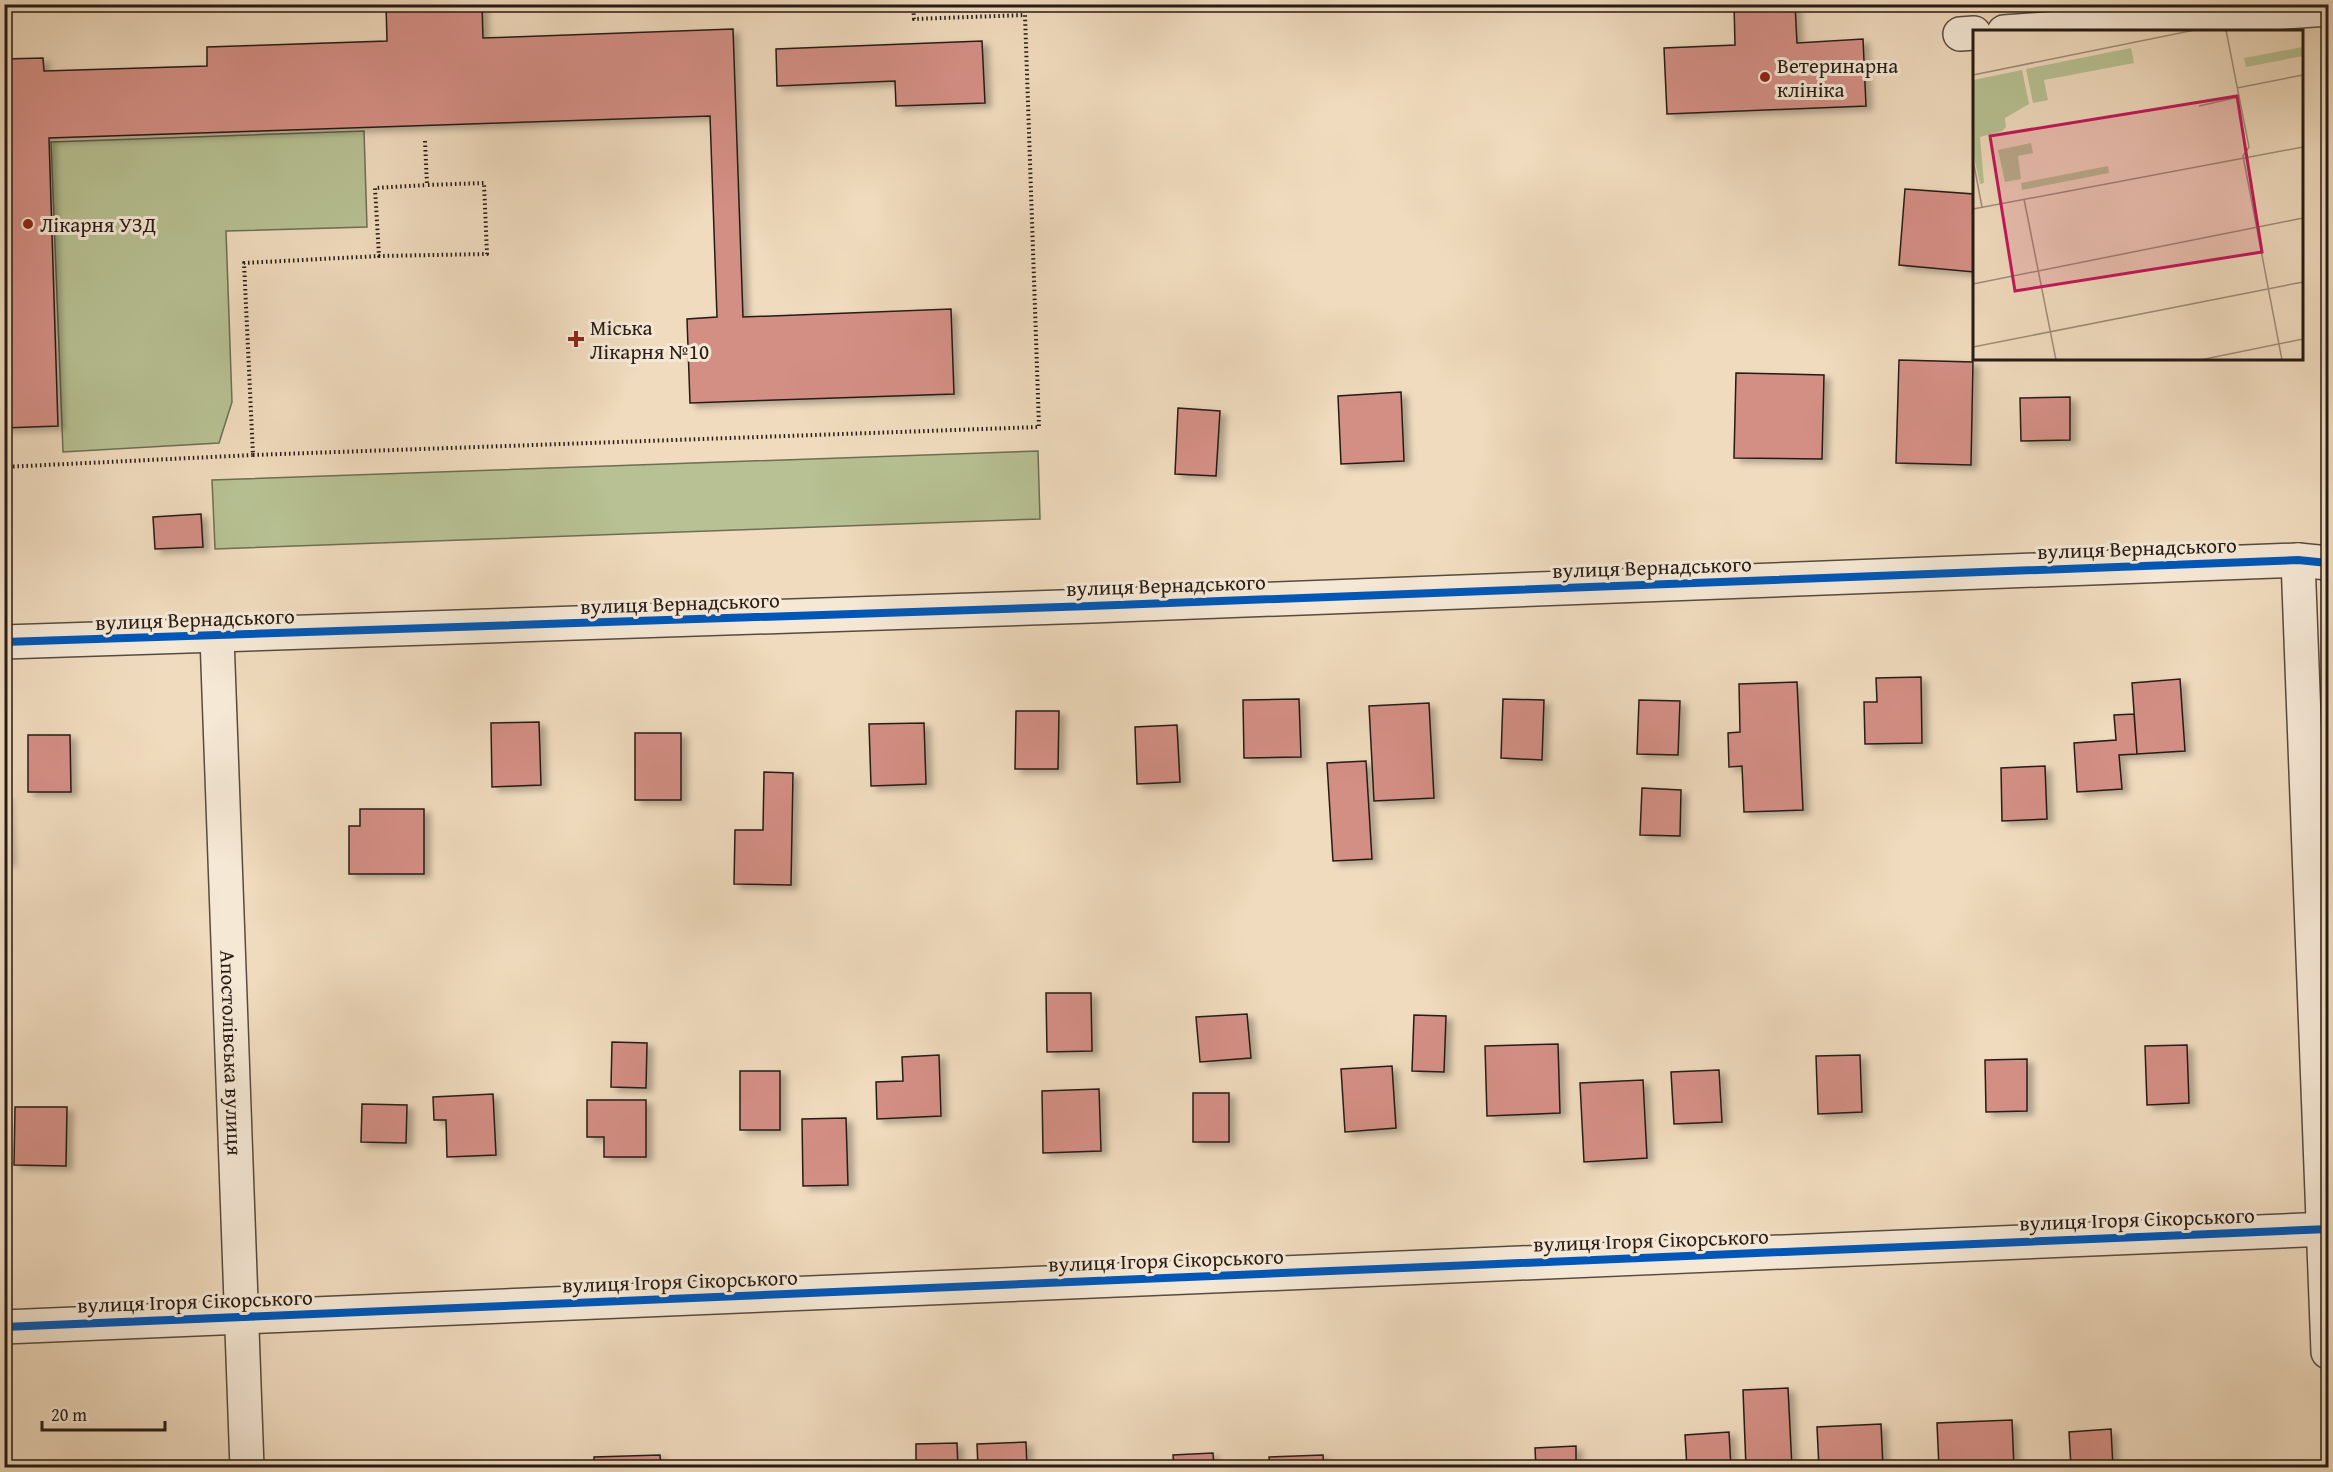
<svg xmlns="http://www.w3.org/2000/svg" width="2333" height="1472" font-family="'Gentium Book Plus',serif">
<defs>
<filter id="shadow"><feDropShadow dx="6" dy="4" stdDeviation="3" flood-color="#0004"/></filter>
</defs>
<rect width="100%" height="100%" fill="#f0dbbe"/>
<filter id="stains"><feTurbulence type="fractalNoise" baseFrequency=".00333" numOctaves="4"/><feColorMatrix values="0 0 0 0 .2 0 0 0 0 .09 0 0 0 0 .02 0 0 0 .5 -.17"/></filter>
<radialGradient id="worn" r=".72"><stop offset=".6" stop-color="#630" stop-opacity="0"/><stop offset="1" stop-color="#630" stop-opacity=".3"/></radialGradient>
<!-- green -->
<path fill="#b7c193" stroke="#6e6e54" stroke-width="1.5" d="M364,131L367,227L226,231L232,402L219,443L63,452L51,142Z
M1038,451L1040,519L215,549L212,480Z"/>
<!-- building -->
<path fill="#d48f85" stroke="#261b15" stroke-width="1.5" filter="url(#shadow)" d="M386,4H482L483,38L733,29L743,317L951,309L954,394L690,403L687,319L717,317L710,116L49,138L58,426L4,428V59L43,58L44,71L207,66V47L387,41Z
M1734,4H1795L1797,43L1863,39L1866,106L1667,114L1664,48L1735,45Z
M982,41L985,103L896,106L895,81L777,86L776,49Z
M1905,189L1974,194V272L1899,265Z
M1899,360L1973,362L1971,465L1896,463Z
M1736,373L1824,375L1822,459L1734,458Z
M1401,392L1404,461L1341,464L1338,396Z
M2070,397V440L2021,441L2020,398Z
M1178,408L1220,411L1216,476L1175,474Z
M201,514L203,547L155,549L153,517Z
M1921,677L1922,743L1865,744L1864,702H1877L1876,678Z
M2180,679L2185,751L2137,754L2132,683Z
M1797,682L1803,810L1744,812L1742,766L1729,767L1728,733L1740,732L1739,684Z
M1299,699L1301,757L1244,758L1243,700Z
M1503,699L1544,700L1542,760L1501,758Z
M1639,700L1680,701L1678,755L1637,754Z
M1429,703L1434,798L1374,801L1369,706Z
M1016,711H1059L1058,769H1015Z
M2134,714L2137,754L2119,755L2122,789L2077,792L2074,743L2116,740L2114,715Z
M539,722L541,785L492,787L491,723Z
M924,723L926,784L871,786L869,724Z
M1177,725L1180,782L1137,784L1135,727Z
M635,733H681V800H635Z
M28,735H70L71,792H28Z
M1366,761L1372,859L1333,861L1327,763Z
M2045,766L2047,819L2002,821L2001,768Z
M764,772L793,773L791,885L734,884L735,830H763Z
M1642,788L1681,790L1680,836L1640,835Z
M4,796H6L9,862H4Z
M360,809H424V874H349V826H360Z
M1046,993H1091L1092,1051L1047,1052Z
M1247,1014L1251,1058L1200,1062L1196,1017Z
M1414,1015L1446,1016L1444,1072L1412,1071Z
M612,1042L647,1043L646,1088L611,1087Z
M1558,1044L1560,1113L1487,1116L1485,1046Z
M2187,1045L2189,1103L2147,1105L2145,1046Z
M939,1055L941,1116L877,1119L876,1082L903,1081L902,1057Z
M1860,1055L1862,1112L1818,1114L1816,1056Z
M2027,1059V1111L1986,1112L1985,1060Z
M1392,1066L1396,1128L1345,1132L1341,1069Z
M1719,1070L1722,1122L1674,1124L1671,1072Z
M740,1071H780V1130H740Z
M1643,1080L1647,1158L1584,1162L1580,1083Z
M1099,1089L1101,1151L1043,1153L1042,1091Z
M1193,1093H1229V1142H1193Z
M493,1094L496,1155L447,1157L446,1120H434L433,1097Z
M587,1100H646V1157H604V1137H587Z
M362,1104L407,1105L406,1143L361,1142Z
M15,1107H67L66,1166L14,1165Z
M846,1118L848,1185L803,1186L802,1119Z
M1788,1388L1792,1468H1746L1743,1390Z
M2012,1420L2014,1468H1939L1937,1423Z
M1881,1424L1883,1468H1819L1817,1427Z
M2111,1429L2113,1468H2071L2069,1432Z
M1729,1432L1731,1468H1687L1685,1435Z
M1026,1442L1027,1468H978L977,1444Z
M957,1443L958,1468H916V1444Z
M1576,1446V1468H1536L1535,1448Z
M1213,1453L1214,1468H1174L1173,1455Z
M660,1455L661,1468H594V1457Z
M1323,1455L1324,1468H1270L1269,1457Z
M764,1461V1468H710V1463Z"/>
<g fill="none" stroke-linecap="round" stroke-linejoin="round">
<defs>
<g id="minor">
<path d="M2004,32L2328,9"/>
<path d="M1960,34L1974,33"/>
<path d="M2298,560L2328,1352"/>
<path id="s1" d="M217,637L247,1468"/>
<path d="M4,642L1091,606L2298,560L2328,563"/>
<path d="M4,1327L2328,1229"/>
</g>
</defs>
<!-- minor casing -->
<use href="#minor" stroke="#584b3f" stroke-width="36"/>
<!-- path -->
<path stroke="#261b15" stroke-width="4" stroke-dasharray="1.5 3" stroke-linecap="butt" d="M4,9L50,4
M425,141L427,185L484,183L487,254L379,256L375,188L427,185
M253,455L1039,427L1025,15L914,19L913,4
M4,467L253,455L244,263L379,256"/>
<!-- minor -->
<use href="#minor" stroke="#f5e8d5" stroke-width="33"/>
<defs>
<path id="cycleway" d="M4,642L1091,606L2298,560L2328,563
M4,1327L2328,1229"/>
</defs>
<!-- cycleway casing -->
<use href="#cycleway" stroke="#f5e8d5" stroke-width="11"/>
<!-- cycleway -->
<use href="#cycleway" stroke="#0057b8" stroke-width="8"/>
</g>
<!-- markers -->
<g fill="#8f2418" stroke="#f5e8d5" stroke-width="2">
<circle cx="1765" cy="77" r="6"/>
<circle cx="28" cy="224" r="6"/>
<path d="M573 330h6v6h6v6h-6v6h-6v-6h-6v-6h6z"/>
</g>
<g text-anchor="middle" dominant-baseline="central" stroke-width="6" stroke-linejoin="round" paint-order="stroke">
<!-- poi labels -->
<g font-size="21" fill="#261b15" stroke="#f5e8d5" text-anchor="start">
<text x="1777" y="65">Ветеринарна<tspan x="1777" dy="24">клініка</tspan></text>
<text x="40" y="224">Лікарня УЗД</text>
<text x="590" y="327">Міська<tspan x="590" dy="24">Лікарня №10</tspan></text>
</g>
<!-- street labels -->
<g font-size="21" fill="#261b15" stroke="#f5e8d5">
<text transform="translate(2137 548) rotate(-2)">вулиця Вернадського</text>
<text transform="translate(1652 567) rotate(-2)">вулиця Вернадського</text>
<text transform="translate(1166 585) rotate(-2)">вулиця Вернадського</text>
<text transform="translate(680 603) rotate(-2)">вулиця Вернадського</text>
<text transform="translate(195 619) rotate(-2)">вулиця Вернадського</text>
<text stroke="none"><textPath href="#s1" startOffset="416">Апостолівська вулиця</textPath></text>
<text transform="translate(2137 1219) rotate(-2)">вулиця Ігоря Сікорського</text>
<text transform="translate(1651 1240) rotate(-2)">вулиця Ігоря Сікорського</text>
<text transform="translate(1166 1260) rotate(-2)">вулиця Ігоря Сікорського</text>
<text transform="translate(680 1281) rotate(-2)">вулиця Ігоря Сікорського</text>
<text transform="translate(195 1301) rotate(-2)">вулиця Ігоря Сікорського</text>
</g>
</g>
<!-- overview -->
<g transform="translate(1973 30)">
<rect width="330" height="330" fill="#f0dbbe"/>
<path d="M330,17V26L273,37L271,28ZM158,18L161,33L71,50L75,70L60,73L53,39ZM49,40L56,74L32,88L33,97L29,101L7,107L11,153L7,154L0,123V50ZM58,113L60,123L45,126L48,149L32,152L25,120ZM135,136L136,143L49,160L48,153Z" fill="#b7c193"/>
<path fill="none" stroke="#9f8e7a" stroke-width="1.5" d="M253,0L276,117L270,126L309,330M0,45L222,0M264,58L330,45M226,76L266,67M0,130L9,177M51,169L83,330M0,179L330,117M0,254L330,188M0,317L330,252M227,330L330,309"/>
<path fill="#c2185b" fill-opacity="0.15" stroke="#c2185b" stroke-width="3" d="M264,66L289,222L42,261L17,106Z"/>
<rect width="330" height="330" fill="none" stroke="#261b15" stroke-width="3"/>
</g>
<!-- margin -->
<rect width="2333" height="1472" fill="none" stroke="#f0dbbe" stroke-width="24"/>
<rect x="6" y="6" width="2321" height="1460" fill="none" stroke="#261b15" stroke-width="3"/>
<rect x="12" y="12" width="2309" height="1448" fill="none" stroke="#261b15" stroke-width="1.5"/>
<!-- scale -->
<path d="M42 1421v9h123v-9" fill="none" stroke="#261b15" stroke-width="3"/>
<text x="51" y="1421" font-size="18" fill="#261b15" stroke="#f5e8d5" stroke-width="4.5" paint-order="stroke">20 m</text>
<rect width="100%" height="100%" filter="url(#stains)"/>
<rect width="100%" height="100%" fill="url(#worn)"/>
</svg>
